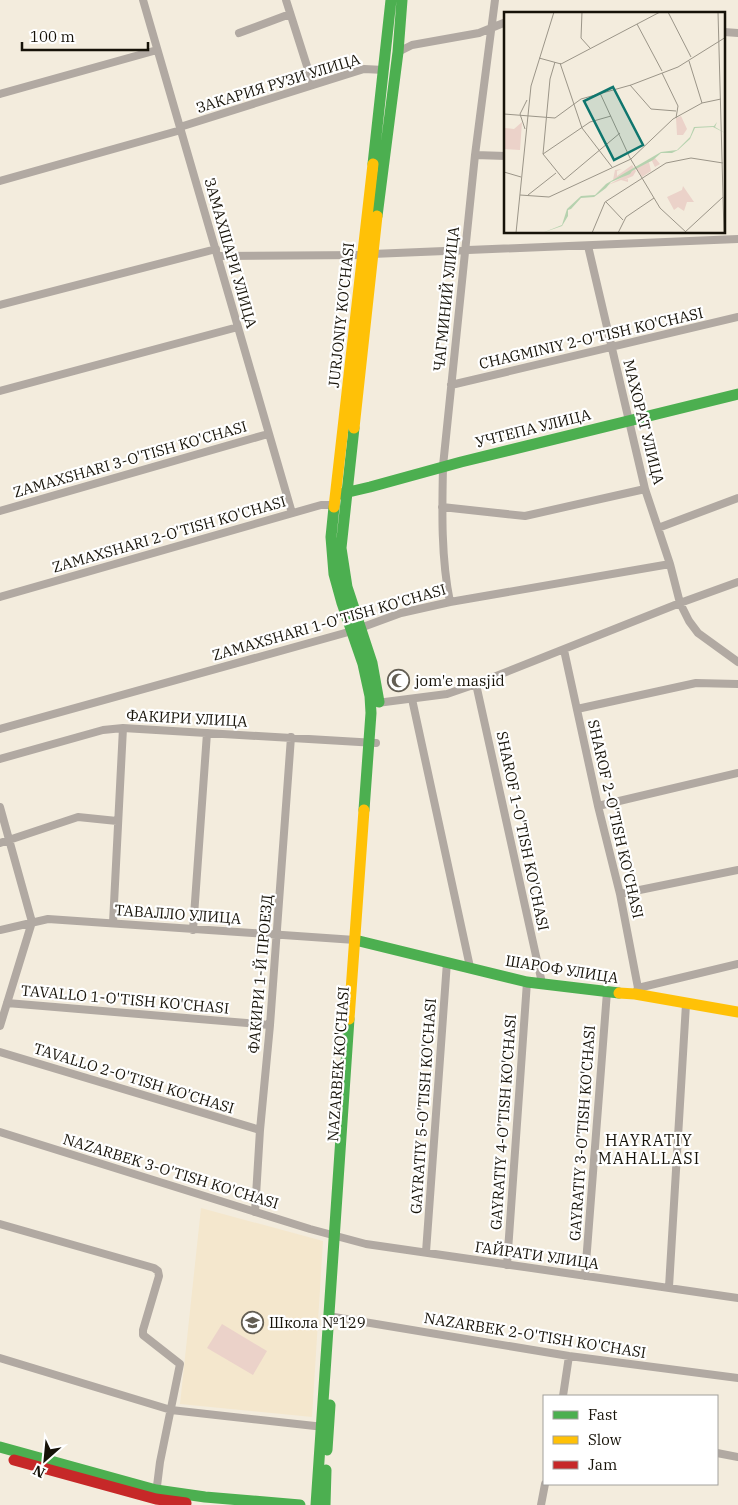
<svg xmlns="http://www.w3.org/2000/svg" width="738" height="1505" font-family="'IBM Plex Serif',serif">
<rect width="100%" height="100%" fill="#f3ecdd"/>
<!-- built -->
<path fill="#f4e7cd" d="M201,1208L323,1241L312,1417L180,1404Z"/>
<!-- green -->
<path fill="#ebd2c9" d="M222,1324L267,1351L253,1375L207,1348Z"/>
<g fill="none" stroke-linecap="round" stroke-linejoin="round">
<!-- street -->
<path stroke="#b1a9a2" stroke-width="8" d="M143,0L292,513
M286,0L313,85
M724,32L738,33
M239,33L290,14
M398,52L412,45L479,33L506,22
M0,94L157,50
M180,127L364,69L384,70
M475,155L506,156
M0,181L181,130
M588,246L645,489L670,564L680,603L689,621L698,633L738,662
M372,254L738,239
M218,256L362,255
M0,305L216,249
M451,385L738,317
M0,391L238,327
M442,507L525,516L645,489
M0,511L268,434
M658,528L738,498
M0,597L321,505H336
M450,602C441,558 442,511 443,466L475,155L495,0
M564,650L598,806L620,894L638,988L635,994
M476,684L542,983
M412,699L470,967
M377,703L447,694L476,684L680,603L738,582
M577,709L696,683L738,684
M0,729L352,631L401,613L450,602L670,564
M0,759L103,730L123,728L376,743
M598,806L738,773
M0,807L32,922L0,1026
M0,843L78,817L117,821
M620,894L738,870
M113,923L123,728
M0,930L48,919L355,940
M193,930L207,733
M638,988L738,964
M7,1003L270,1025
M0,1052L260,1130
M0,1132L310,1229L366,1244L738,1298
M255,1212L260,1130L270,1025L291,737
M0,1224L154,1268L158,1271L159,1276L143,1330V1335L180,1364L160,1462L156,1494
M426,1252L447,962
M507,1265L527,982
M585,1276L607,992
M669,1287L686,1004
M328,1316L569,1356L738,1378
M0,1358L171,1410L324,1427
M563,1396L569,1356
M717,1453L738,1457
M541,1505L545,1484"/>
<!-- fast -->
<path stroke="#4caf50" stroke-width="11" d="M373,164L391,0
M377,216L398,52L402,0
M354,428L341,548L347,587L372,663L379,702
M340,494L370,487L461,462L738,394
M334,507L331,537L334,574L342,603L363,664L370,696L371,713L364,810
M355,940L527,982L619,993
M0,1447L156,1490L205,1497L300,1505
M327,1450L330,1405
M316,1505L349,1019
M325,1505L326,1470"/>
<!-- slow -->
<path stroke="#ffc107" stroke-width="11" d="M354,428L377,216
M334,507L373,164
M619,993L635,994L738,1012
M349,1019L364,810"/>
<!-- jam -->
<path stroke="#c62828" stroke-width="11" d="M14,1460L156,1499L186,1503"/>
</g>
<!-- icons -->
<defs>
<symbol id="mosque-ring" viewBox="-11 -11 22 22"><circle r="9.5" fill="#fff" stroke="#635e53" stroke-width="1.5"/><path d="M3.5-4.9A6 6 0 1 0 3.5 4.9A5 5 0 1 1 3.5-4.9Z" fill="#635e53"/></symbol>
<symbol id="school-ring" viewBox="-11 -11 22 22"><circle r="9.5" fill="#fff" stroke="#635e53" stroke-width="1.5"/><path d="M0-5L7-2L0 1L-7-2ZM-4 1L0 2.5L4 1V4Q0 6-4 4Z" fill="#635e53"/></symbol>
</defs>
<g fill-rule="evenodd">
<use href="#mosque-ring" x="386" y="668" width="25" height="25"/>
<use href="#school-ring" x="240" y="1310" width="25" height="25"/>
</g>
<g text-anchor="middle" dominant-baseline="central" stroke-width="4.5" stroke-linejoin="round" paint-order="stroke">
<!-- street labels -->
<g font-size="15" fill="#161208" stroke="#fff">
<text transform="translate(278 83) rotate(-17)">ЗАКАРИЯ РУЗИ УЛИЦА</text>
<text transform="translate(231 253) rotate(74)">ЗАМАХШАРИ УЛИЦА</text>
<text transform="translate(446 299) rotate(-84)">ЧАГМИНИЙ УЛИЦА</text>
<text transform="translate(341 315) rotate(-84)">JURJONIY KO'CHASI</text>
<text transform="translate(591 338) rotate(-13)">CHAGMINIY 2-O'TISH KO'CHASI</text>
<text transform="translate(644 422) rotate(76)">МАХОРАТ УЛИЦА</text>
<text transform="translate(533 428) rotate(-14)">УЧТЕПА УЛИЦА</text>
<text transform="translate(130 459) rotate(-16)">ZAMAXSHARI 3-O'TISH KO'CHASI</text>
<text transform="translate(169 534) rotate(-16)">ZAMAXSHARI 2-O'TISH KO'CHASI</text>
<text transform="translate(329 622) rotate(-16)">ZAMAXSHARI 1-O'TISH KO'CHASI</text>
<text transform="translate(187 718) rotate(3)">ФАКИРИ УЛИЦА</text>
<text transform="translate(616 819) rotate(77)">SHAROF 2-O'TISH KO'CHASI</text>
<text transform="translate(523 831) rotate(78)">SHAROF 1-O'TISH KO'CHASI</text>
<text transform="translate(178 914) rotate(4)">ТАВАЛЛО УЛИЦА</text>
<text transform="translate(562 969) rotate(9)">ШАРОФ УЛИЦА</text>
<text transform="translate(260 974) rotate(-85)">ФАКИРИ 1-Й ПРОЕЗД</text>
<text transform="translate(125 999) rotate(5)">TAVALLO 1-O'TISH KO'CHASI</text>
<text transform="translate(338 1064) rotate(-86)">NAZARBEK KO'CHASI</text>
<text transform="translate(134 1078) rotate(17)">TAVALLO 2-O'TISH KO'CHASI</text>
<text transform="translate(423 1106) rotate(-86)">GAYRATIY 5-O'TISH KO'CHASI</text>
<text transform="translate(503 1122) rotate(-86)">GAYRATIY 4-O'TISH KO'CHASI</text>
<text transform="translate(582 1133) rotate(-86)">GAYRATIY 3-O'TISH KO'CHASI</text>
<text transform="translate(171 1171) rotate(17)">NAZARBEK 3-O'TISH KO'CHASI</text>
<text transform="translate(537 1255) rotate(8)">ГАЙРАТИ УЛИЦА</text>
<text transform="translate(535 1335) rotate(9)">NAZARBEK 2-O'TISH KO'CHASI</text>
</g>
<!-- poi labels -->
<g font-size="15" fill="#161208" stroke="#fff" text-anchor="start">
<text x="415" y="680">jom'e masjid</text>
<text x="269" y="1322">Школа №129</text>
</g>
<!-- neighbourhood labels -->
<g font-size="16" letter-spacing="1" fill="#161208" stroke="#fff">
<text x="649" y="1140">HAYRATIY<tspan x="649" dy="18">MAHALLASI</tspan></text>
</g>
</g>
<!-- overview -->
<g transform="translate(504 12)">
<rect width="221" height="221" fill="#f3ecdd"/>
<path d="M177,104L183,117L179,123H173L172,106ZM18,110L16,138L0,137L1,116L10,117ZM151,146L156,152L151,155L148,149L145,150L147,159L138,165L132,156ZM128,153L132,159L129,164L120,168L124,167V170L117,168L104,173L126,161L109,168L111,158L118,157L113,159V164ZM179,174L190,190H183L180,199L174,195L170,198L163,185L178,178Z" fill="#ebd2c9"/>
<path d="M213,110L211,115L221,121L209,115L191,116L186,127L174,138L168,141H157L149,148L128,159L126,162L107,170L102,176L90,185L77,186L67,197L64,198V204L58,214L38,221L58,213L63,197L77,184L91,183L102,172L157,140L173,138L186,125L190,115L210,114Z" fill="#b6d2af"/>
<path fill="none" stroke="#9b9588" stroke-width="1" d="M78,0L77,26L86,36M164,0L187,45M214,0L220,221M133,12L158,59M35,46L57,52L156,0M185,49L198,91M56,51L78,116L108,155M158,61L174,94L172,106M126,73L147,97L172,99M96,81L126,146L156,196L183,221M0,102L51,106L77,87L127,73L174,55L222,25M16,102L23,88M16,102L21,117M39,142L60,168L116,121M39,142L46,67L51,50M39,142L86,110L107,104M0,160L17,165M16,183L45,185L127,147L169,107L198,91L217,87M24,183L52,161M102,190L119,208M12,221L27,74L50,0M88,221L101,190L162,151L187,146L219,151M114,221L122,205L150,186M180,221L219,185"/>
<path fill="#0f766e" fill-opacity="0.15" stroke="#0f766e" stroke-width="2.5" d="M109,75L139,133L110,148L80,89Z"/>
<rect width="221" height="221" fill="none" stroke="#161208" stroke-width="2.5"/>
</g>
<!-- legend -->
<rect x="543" y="1395" width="175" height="90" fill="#ffffff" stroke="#a2a09c"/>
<rect x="553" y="1411" width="25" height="8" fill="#4caf50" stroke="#a2a09c"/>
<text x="588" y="1420" font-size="15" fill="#161208">Fast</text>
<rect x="553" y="1436" width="25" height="8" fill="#ffc107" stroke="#a2a09c"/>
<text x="588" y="1445" font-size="15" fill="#161208">Slow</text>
<rect x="553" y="1461" width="25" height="8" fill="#c62828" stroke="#a2a09c"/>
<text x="588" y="1470" font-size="15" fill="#161208">Jam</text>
<!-- north arrow -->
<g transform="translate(45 1460) rotate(207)" stroke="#ffffff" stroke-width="4" paint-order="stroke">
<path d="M0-4L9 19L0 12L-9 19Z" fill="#161208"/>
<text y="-8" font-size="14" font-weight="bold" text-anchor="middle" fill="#161208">N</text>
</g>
<!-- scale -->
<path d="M22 42v8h126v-8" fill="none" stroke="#161208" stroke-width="2.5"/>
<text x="30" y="42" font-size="15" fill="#161208" stroke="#ffffff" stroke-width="4" paint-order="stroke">100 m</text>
</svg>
